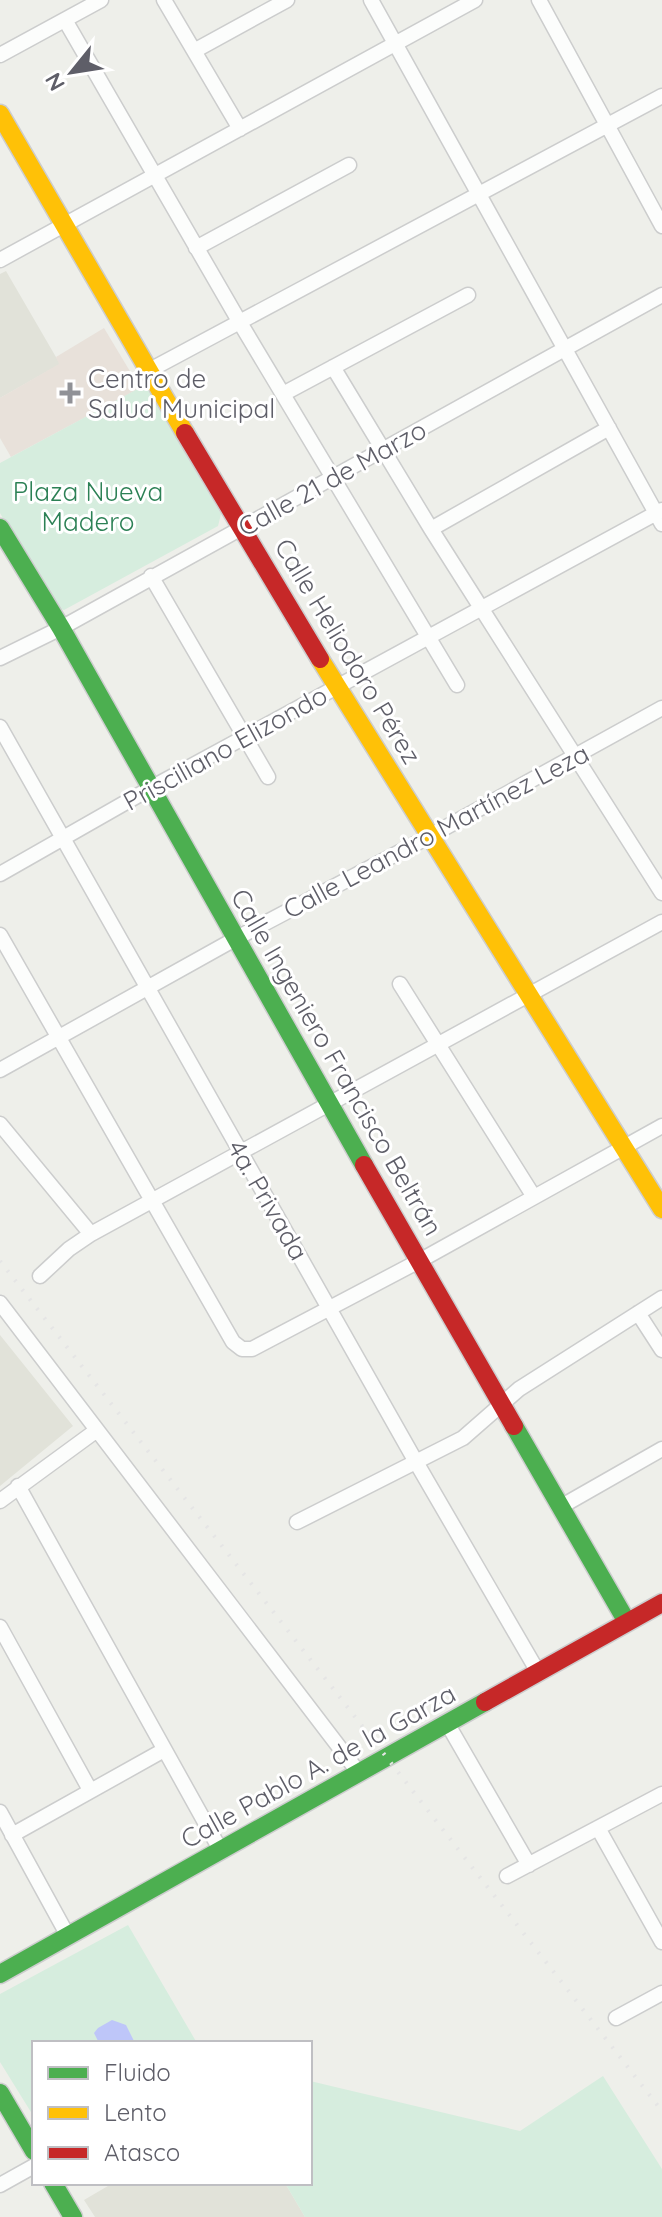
<svg xmlns="http://www.w3.org/2000/svg" width="662" height="2217" font-family="Quicksand,sans-serif">
<rect width="100%" height="100%" fill="#eeefea"/>
<!-- education -->
<path fill="#e1e2d9" d="M6,271L60,364L0,398V274Z
M0,1335L73,1426L0,1486Z
M113,2183H285L305,2217H95L84,2200Z"/>
<!-- medical -->
<path fill="#e8e1da" d="M104,328L140,388L11,457L0,438V398L59,364L56,357Z"/>
<!-- green -->
<path fill="#d6edde" d="M145,385L221,514L218,526L64,610L53,606L0,513V463Z
M128,1925L197,2043H34V2117L0,2062V1994Z
M603,2076L662,2169V2217H305L285,2183H310V2081L520,2131Z"/>
<!-- water -->
<path fill="#bec6f9" d="M112,2020L126,2025L135,2043H99L94,2033L98,2028Z"/>
<g fill="none" stroke-linecap="round" stroke-linejoin="round">
<defs>
<path id="street" d="M164,0L240,129
M371,0L662,524
M539,0L662,226
M65,20L239,321L457,685
M194,51L287,0
M0,55L101,0
M196,248L349,165
M0,260L475,0
M333,367L431,529L662,893
M148,371L662,96
M283,394L468,295
M431,529L609,428
M151,576L268,777
M0,658L61,628L662,295
M0,727L416,1462L538,1672
M0,874L151,788L662,510
M0,935L233,1342L242,1349H252L421,1260L662,1126
M400,984L534,1197
M0,1070L235,939L430,836L662,708
M0,1124L91,1234
M40,1276L69,1249L91,1234L662,922
M0,1303L359,1773
M638,1313L662,1350
M18,1486L221,1851
M0,1501L97,1430
M562,1506L662,1449
M297,1522L463,1438L519,1389L662,1298
M0,1627L90,1790
M447,1723L529,1865
M0,1812L68,1936
M598,1828L662,1942
M12,1835L164,1750
M507,1876L662,1794
M616,2018L662,1993
M0,2185L34,2166"/>
<path id="fast" d="M0,528L61,628L364,1165
M514,1426L627,1622
M0,1974L485,1702
M0,2093L34,2151
M53,2183L73,2217"/>
<path id="slow" d="M0,114L185,433
M320,659L662,1209"/>
<path id="jam" d="M185,433L320,659
M364,1165L514,1426
M485,1702L662,1603"/>
</defs>
<!-- street casing -->
<use href="#street" stroke="#cccdcd" stroke-width="17"/>
<!-- fast casing -->
<use href="#fast" stroke="#cdcdce" stroke-width="21"/>
<!-- slow casing -->
<use href="#slow" stroke="#cdcdce" stroke-width="21"/>
<!-- jam casing -->
<use href="#jam" stroke="#cdcdce" stroke-width="21"/>
<!-- street -->
<use href="#street" stroke="#fcfdfc" stroke-width="14"/>
<!-- fast -->
<use href="#fast" stroke="#4caf50" stroke-width="18"/>
<!-- slow -->
<use href="#slow" stroke="#ffc107" stroke-width="18"/>
<!-- jam -->
<use href="#jam" stroke="#c62828" stroke-width="18"/>
<!-- rail -->
<path stroke="#e5e5e5" stroke-width="4" stroke-dasharray="2 10" stroke-linecap="butt" d="M0,1261L662,2111"/>
</g>
<!-- markers -->
<path fill="#909196" stroke="#fff" stroke-width="3" d="M66 381h8v8h8v8h-8v8h-8v-8h-8v-8h8z"/>
<g text-anchor="middle" dominant-baseline="central" stroke-width="6" stroke-linejoin="round" paint-order="stroke">
<!-- poi labels -->
<g font-size="26" fill="#5e5e68" stroke="#fff" text-anchor="start">
<text x="88" y="378">Centro de<tspan x="88" dy="30">Salud Municipal</tspan></text>
</g>
<!-- street labels -->
<g font-size="26" fill="#5e5e68" stroke="#fff">
<text transform="translate(332 478) rotate(-29)">Calle 21 de Marzo</text>
<text transform="translate(348 651) rotate(59)">Calle Heliodoro Pérez</text>
<text transform="translate(225 748) rotate(-29)">Prisciliano Elizondo</text>
<text transform="translate(436 831) rotate(-28)">Calle Leandro Martínez Leza</text>
<text transform="translate(337 1062) rotate(60)">Calle Ingeniero Francisco Beltrán</text>
<text transform="translate(268 1200) rotate(60)">4a. Privada</text>
<text transform="translate(318 1766) rotate(-29)">Calle Pablo A. de la Garza</text>
</g>
<!-- park labels -->
<g font-size="26" fill="#2c8155" stroke="#fff">
<text x="88" y="491">Plaza Nueva<tspan x="88" dy="30">Madero</tspan></text>
</g>
</g>
<!-- legend -->
<rect x="32" y="2041" width="280" height="144" fill="#ffffff" stroke="#bfbfc3" stroke-width="2"/>
<rect x="48" y="2067" width="40" height="12" fill="#4caf50" stroke="#bfbfc3" stroke-width="2"/>
<text x="104" y="2081" font-size="24" fill="#5e5e68">Fluido</text>
<rect x="48" y="2107" width="40" height="12" fill="#ffc107" stroke="#bfbfc3" stroke-width="2"/>
<text x="104" y="2121" font-size="24" fill="#5e5e68">Lento</text>
<rect x="48" y="2147" width="40" height="12" fill="#c62828" stroke="#bfbfc3" stroke-width="2"/>
<text x="104" y="2161" font-size="24" fill="#5e5e68">Atasco</text>
<!-- north arrow -->
<g transform="translate(72 72) rotate(240)" stroke="#ffffff" stroke-width="6" paint-order="stroke">
<path d="M0-6L14 30L0 20L-14 30Z" fill="#5e5e68"/>
<text y="-12" font-size="22" font-weight="bold" text-anchor="middle" fill="#5e5e68">N</text>
</g>
</svg>
